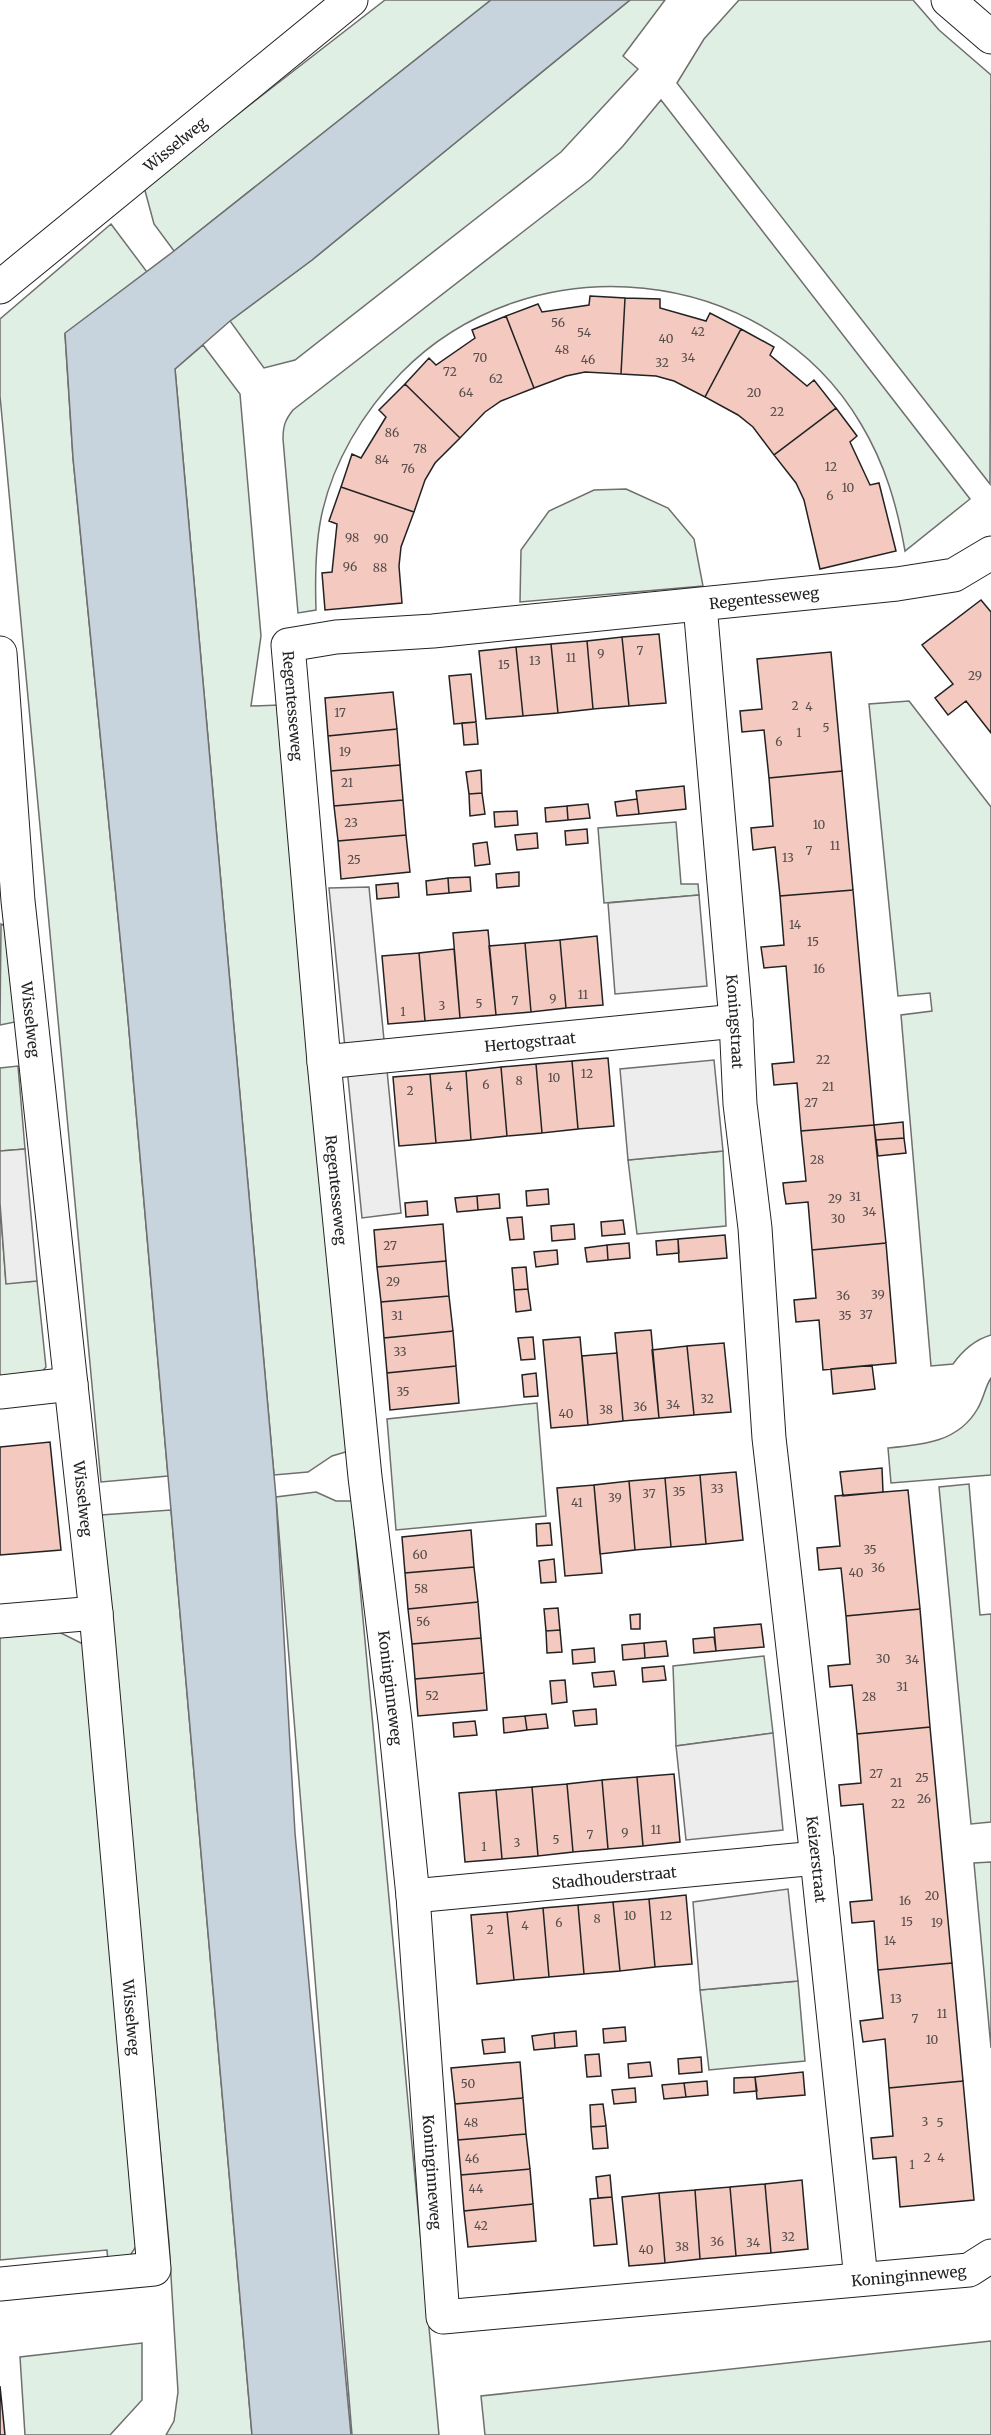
<svg xmlns="http://www.w3.org/2000/svg" width="991" height="2435" font-family="Merriweather,serif">
<rect width="100%" height="100%" fill="#fff"/>
<!-- green -->
<path fill="#e0efe3" stroke="#6f6f6f" stroke-width="1.5" d="M385,0H491L174,251L154,224L144,187Z
M630,0H665L623,56L638,69L561,152L295,360L264,368L230,321L312,260Z
M739,0H913L939,30L991,75L990,484L677,83L704,39Z
M661,100L970,499L905,551C897,505 885,464 861,424C766,262 530,241 401,373C363,412 332,463 321,518C315,548 315,579 316,610L298,613L283,439C283,426 285,420 293,410L591,179L623,146Z
M111,224L147,272L65,334L73,458L127,1008L168,1476L101,1482L0,396V319Z
M203,345L240,394L261,636L251,706L280,705L349,1451L332,1456L308,1472L274,1475L175,369Z
M626,489L668,508L694,539L703,586L520,602L521,550L549,511L594,490Z
M909,701L991,807V1335C974,1340 963,1350 953,1364L931,1366L901,1015L932,1011L930,993L898,996L869,704Z
M676,822L681,884H698L699,895L604,903L598,828Z
M1,924L5,926L15,1022L0,1025Z
M18,1066L25,1149L0,1151V1068Z
M723,1151L726,1226L637,1234L628,1160Z
M0,1203L6,1283L37,1281L46,1367L40,1374L0,1379Z
M991,1378V1475L891,1483L888,1448C923,1445 959,1442 978,1408C984,1398 985,1387 991,1378Z
M537,1403L546,1516L396,1530L387,1419Z
M969,1484L980,1615L991,1614V1822L971,1824L939,1487Z
M316,1492L336,1501H352L439,2435H352L276,1497Z
M171,1510L252,2435H166L174,2421L178,2392L169,2243L101,1515Z
M53,1629L83,1644L137,2245L127,2260L108,2263L107,2250L0,2260V1633Z
M764,1656L773,1733L676,1746L673,1666Z
M991,1862V2048L974,1863Z
M798,1981L805,2061L709,2070L700,1990Z
M991,2341V2435H485L481,2396Z
M142,2343V2400L110,2435H25L20,2357Z"/>
<!-- parking -->
<path fill="#ededed" stroke="#6f6f6f" stroke-width="1.5" d="M369,887L401,1213L362,1218L329,888Z
M699,895L707,986L615,994L608,903Z
M714,1060L723,1151L628,1160L620,1069Z
M25,1149L37,1281L6,1284L0,1203V1151Z
M773,1733L783,1830L686,1840L676,1746Z
M788,1889L798,1981L700,1990L693,1902Z"/>
<!-- water -->
<path fill="#c7d3dd" stroke="#6f6f6f" stroke-width="1.5" d="M491,0H630L312,260L230,321L175,369L276,1497L295,1833L351,2435H252L127,1008L73,458L65,333L174,251Z"/>
<!-- building -->
<path fill="#f3c9c0" stroke="#222" stroke-width="1.5" d="M590,296L625,298L621,374L585,372L566,376L534,388L506,316L538,304L542,312L589,305Z
M625,298L660,299V308L706,321L710,313L741,329L705,397L674,381L656,376L621,374Z
M506,316L534,388L501,401L485,412L460,438L405,384L429,358L436,365L475,338L472,330Z
M741,329L774,347L770,355L807,386L814,380L836,408L774,455L753,427L738,415L705,397Z
M405,384L460,438L435,463L425,480L414,512L341,487L352,454L361,458L386,417L379,410Z
M836,408L857,436L850,442L870,485L879,483L896,551L820,569L804,500L796,483L774,455Z
M341,487L414,512L401,547L399,566L402,603L325,610L322,573L332,572L337,524L329,521Z
M981,600L991,612V733L966,701L948,715L935,698L953,684L922,645Z
M659,634L666,703L629,706L622,637Z
M622,637L629,706L593,709L587,641Z
M587,641L593,709L558,713L551,644Z
M551,644L558,713L523,716L516,647Z
M516,647L523,716L486,719L479,651Z
M831,652L842,771L769,778L764,730L742,732L740,711L762,709L757,659Z
M471,674L476,722L454,724L449,676Z
M393,692L397,729L328,736L325,698Z
M476,722L478,744L464,745L462,723Z
M397,729L400,765L331,771L328,736Z
M400,765L403,800L334,806L331,771Z
M481,770L482,793L469,794L466,772Z
M842,771L853,890L780,896L775,847L753,850L751,828L773,826L769,778Z
M684,786L686,809L639,814L636,791Z
M482,793L485,814L470,816L469,794Z
M637,799L639,814L617,816L615,802Z
M403,800L406,835L338,841L334,806Z
M588,804L590,818L568,820L567,806Z
M567,806L568,820L546,822L545,808Z
M517,811L518,825L495,827L494,812Z
M587,829L588,843L566,845L565,831Z
M537,833L538,848L517,850L515,835Z
M406,835L410,872L341,879L338,841Z
M487,842L490,864L475,866L473,844Z
M519,872V886L497,888L496,874Z
M470,877L471,891L449,893L448,878Z
M448,878L449,893L427,895L426,881Z
M398,883L399,897L377,899L376,885Z
M853,890L874,1125L801,1131L797,1083L774,1085L772,1064L794,1062L786,966L764,968L761,947L784,945L780,896Z
M488,930L496,1015L460,1018L453,933Z
M597,936L603,1005L566,1008L560,940Z
M560,940L566,1008L531,1012L525,943Z
M525,943L531,1012L496,1015L489,946Z
M454,949L460,1018L425,1021L419,953Z
M419,953L425,1021L388,1024L382,956Z
M608,1058L614,1126L578,1129L572,1061Z
M572,1061L578,1129L542,1133L536,1064Z
M536,1064L542,1133L507,1136L501,1067Z
M501,1067L507,1136L471,1140L466,1071Z
M466,1071L471,1140L436,1143L430,1074Z
M430,1074L436,1143L399,1146L393,1077Z
M903,1122L904,1138L876,1140L874,1125Z
M874,1125L886,1243L812,1250L808,1202L786,1204L784,1192L783,1183L806,1181L801,1131Z
M904,1138L906,1153L878,1156L876,1140Z
M548,1189L549,1204L527,1206L526,1191Z
M499,1194L500,1208L478,1210L477,1196Z
M477,1196L478,1210L457,1212L455,1198Z
M427,1201L428,1215L406,1217L405,1203Z
M522,1217L524,1239L510,1240L507,1218Z
M623,1220L625,1234L602,1236L601,1222Z
M443,1224L446,1261L377,1267L374,1230Z
M574,1224L575,1239L552,1241L551,1226Z
M725,1235L727,1258L679,1262L678,1239Z
M678,1239L679,1253L657,1255L656,1241Z
M629,1243L630,1258L608,1260L607,1245Z
M886,1243L896,1363L823,1370L819,1320L796,1322L794,1300L816,1298L812,1250Z
M607,1245L608,1260L587,1262L585,1248Z
M557,1250L558,1264L536,1267L534,1252Z
M446,1261L449,1296L381,1302L377,1267Z
M526,1267L528,1289L514,1290L512,1268Z
M528,1289L531,1310L516,1312L514,1290Z
M449,1296L453,1331L384,1338L381,1302Z
M651,1330L659,1418L623,1421L615,1333Z
M453,1331L456,1366L387,1373L384,1338Z
M533,1337L535,1359L521,1360L518,1338Z
M580,1337L588,1425L551,1428L543,1340Z
M724,1343L731,1412L694,1415L687,1346Z
M687,1346L694,1415L659,1418L652,1350Z
M617,1353L623,1421L588,1425L582,1356Z
M872,1365L875,1389L833,1394L831,1369Z
M456,1366L459,1403L390,1410L387,1373Z
M536,1373L538,1396L524,1397L522,1375Z
M50,1442L61,1550L0,1555V1447Z
M882,1468L883,1492L843,1496L840,1472Z
M736,1472L743,1540L706,1544L700,1475Z
M700,1475L706,1544L671,1547L665,1478Z
M665,1478L671,1547L635,1550L629,1481Z
M629,1481L635,1550L600,1554L594,1485Z
M594,1485L602,1573L565,1576L557,1488Z
M908,1490L920,1609L846,1616L841,1568L819,1570L817,1548L840,1546L835,1496Z
M550,1523L552,1545L537,1546L536,1524Z
M471,1530L474,1567L405,1573L402,1537Z
M554,1559L556,1582L541,1583L539,1561Z
M474,1567L478,1602L408,1609L405,1573Z
M478,1602L481,1638L412,1644L408,1609Z
M558,1608L560,1630L546,1631L544,1609Z
M920,1609L930,1727L857,1734L852,1685L830,1687L828,1666L850,1664L846,1616Z
M640,1614V1629H631L630,1615Z
M761,1624L764,1647L716,1651L714,1628Z
M560,1630L562,1652L547,1653L546,1631Z
M714,1637L716,1651L694,1653L693,1639Z
M481,1638L484,1673L415,1679L412,1644Z
M666,1641L668,1656L645,1658L644,1643Z
M644,1643L645,1658L623,1660L622,1645Z
M594,1648L595,1662L573,1664L572,1650Z
M664,1666L666,1680L643,1682L642,1668Z
M614,1671L616,1685L594,1687L592,1673Z
M484,1673L487,1710L418,1716L415,1679Z
M565,1680L567,1702L552,1704L550,1681Z
M596,1709L597,1724L575,1726L573,1711Z
M546,1714L548,1728L527,1730L525,1716Z
M525,1716L527,1730L504,1733L503,1718Z
M475,1721L477,1735L454,1737L453,1723Z
M930,1727L952,1963L878,1970L874,1921L852,1923L850,1902L872,1900L863,1804L841,1806L839,1785L861,1783L857,1734Z
M674,1774L680,1842L643,1846L637,1777Z
M637,1777L643,1846L608,1849L602,1780Z
M602,1780L608,1849L573,1852L567,1784Z
M567,1784L573,1852L538,1856L532,1787Z
M532,1787L538,1856L502,1859L496,1790Z
M496,1790L502,1859L465,1862L459,1793Z
M686,1895L692,1964L655,1967L649,1899Z
M649,1899L655,1967L620,1971L613,1902Z
M613,1902L620,1971L584,1974L578,1905Z
M578,1905L584,1974L549,1977L543,1908Z
M543,1908L549,1977L514,1980L507,1912Z
M507,1912L514,1980L477,1984L471,1915Z
M952,1963L963,2081L889,2088L885,2039L863,2042L860,2021L883,2018L878,1970Z
M625,2027L626,2041L604,2043L603,2029Z
M576,2031L577,2046L555,2048L554,2033Z
M554,2033L555,2048L534,2050L532,2036Z
M504,2038L505,2052L484,2054L482,2040Z
M599,2054L601,2076L587,2077L585,2055Z
M701,2057L702,2072L679,2074L678,2059Z
M520,2062L523,2098L455,2104L451,2068Z
M650,2062L652,2076L629,2078L628,2064Z
M803,2072L805,2095L757,2099L755,2077Z
M755,2077L757,2091L734,2093V2078Z
M707,2081L708,2095L686,2097L684,2083Z
M963,2081L974,2200L900,2207L896,2157L873,2159L871,2138L893,2136L889,2088Z
M684,2083L686,2097L664,2099L662,2085Z
M635,2088L636,2102L614,2104L612,2090Z
M523,2098L526,2134L458,2140L455,2104Z
M603,2104L606,2126L591,2127L590,2105Z
M606,2126L608,2148L593,2149L591,2127Z
M526,2134L530,2169L461,2175L458,2140Z
M530,2169L533,2204L464,2211L461,2175Z
M610,2175L612,2197L598,2198L596,2177Z
M802,2180L808,2249L771,2253L765,2184Z
M765,2184L771,2253L736,2256L730,2187Z
M730,2187L736,2256L700,2259L695,2190Z
M695,2190L700,2259L665,2263L659,2193Z
M659,2193L665,2263L629,2266L622,2197Z
M612,2197L617,2244L594,2246L590,2199Z
M533,2204L536,2241L468,2247L464,2211Z
M0,2386L5,2435H0Z"/>
<g fill="none" stroke-linecap="round" stroke-linejoin="round">
<defs>
<g id="street">
<path id="s1" d="M0,287L351,0"/>
<path id="s2" d="M991,553L954,575L897,584L433,631L336,637L288,645L324,1062L365,1477L395,1721L413,1896L443,2317L969,2270L991,2256"/>
<path id="s3" d="M700,605L736,1021L740,1104L755,1228L769,1438L817,1858L861,2279"/>
<path id="s4" d="M0,653L18,901L96,1613L154,2269L0,2284"/>
<path id="s5" d="M324,1062L736,1021"/>
<path d="M0,1392L71,1384"/>
<path d="M0,1621L96,1613"/>
<path id="s6" d="M413,1896L817,1858"/>
</g>
<path id="secondary" d="M948,0L991,37"/>
</defs>
<!-- street casing -->
<use href="#street" stroke="#222" stroke-width="35"/>
<!-- secondary casing -->
<use href="#secondary" stroke="#222" stroke-width="35"/>
<!-- street -->
<use href="#street" stroke="#fff" stroke-width="33"/>
<!-- secondary -->
<use href="#secondary" stroke="#fff" stroke-width="33"/>
</g>
<g text-anchor="middle" dominant-baseline="central" stroke-width="4.5" stroke-linejoin="round" paint-order="stroke">
<!-- number labels -->
<g font-size="12" fill="#564c4a">
<text x="558" y="322">56</text>
<text x="698" y="331">42</text>
<text x="584" y="332">54</text>
<text x="666" y="338">40</text>
<text x="562" y="349">48</text>
<text x="480" y="357">70</text>
<text x="688" y="357">34</text>
<text x="588" y="359">46</text>
<text x="662" y="362">32</text>
<text x="450" y="371">72</text>
<text x="496" y="378">62</text>
<text x="466" y="392">64</text>
<text x="754" y="392">20</text>
<text x="777" y="411">22</text>
<text x="392" y="432">86</text>
<text x="420" y="448">78</text>
<text x="382" y="459">84</text>
<text x="831" y="466">12</text>
<text x="408" y="468">76</text>
<text x="848" y="487">10</text>
<text x="830" y="495">6</text>
<text x="352" y="537">98</text>
<text x="381" y="538">90</text>
<text x="350" y="566">96</text>
<text x="380" y="567">88</text>
<text x="640" y="650">7</text>
<text x="601" y="653">9</text>
<text x="571" y="657">11</text>
<text x="535" y="660">13</text>
<text x="504" y="664">15</text>
<text x="975" y="675">29</text>
<text x="795" y="705">2</text>
<text x="809" y="706">4</text>
<text x="340" y="712">17</text>
<text x="826" y="727">5</text>
<text x="799" y="732">1</text>
<text x="779" y="741">6</text>
<text x="345" y="751">19</text>
<text x="347" y="782">21</text>
<text x="351" y="822">23</text>
<text x="819" y="824">10</text>
<text x="835" y="845">11</text>
<text x="809" y="850">7</text>
<text x="788" y="857">13</text>
<text x="354" y="859">25</text>
<text x="795" y="924">14</text>
<text x="813" y="941">15</text>
<text x="819" y="968">16</text>
<text x="583" y="994">11</text>
<text x="553" y="998">9</text>
<text x="515" y="1000">7</text>
<text x="479" y="1003">5</text>
<text x="442" y="1005">3</text>
<text x="403" y="1011">1</text>
<text x="823" y="1059">22</text>
<text x="587" y="1073">12</text>
<text x="554" y="1077">10</text>
<text x="519" y="1080">8</text>
<text x="486" y="1084">6</text>
<text x="449" y="1086">4</text>
<text x="828" y="1086">21</text>
<text x="410" y="1090">2</text>
<text x="811" y="1102">27</text>
<text x="817" y="1159">28</text>
<text x="855" y="1196">31</text>
<text x="835" y="1198">29</text>
<text x="869" y="1211">34</text>
<text x="838" y="1218">30</text>
<text x="390" y="1245">27</text>
<text x="393" y="1281">29</text>
<text x="878" y="1294">39</text>
<text x="843" y="1295">36</text>
<text x="866" y="1314">37</text>
<text x="397" y="1315">31</text>
<text x="845" y="1315">35</text>
<text x="400" y="1351">33</text>
<text x="403" y="1391">35</text>
<text x="707" y="1398">32</text>
<text x="673" y="1404">34</text>
<text x="640" y="1406">36</text>
<text x="606" y="1409">38</text>
<text x="566" y="1413">40</text>
<text x="717" y="1488">33</text>
<text x="679" y="1491">35</text>
<text x="649" y="1493">37</text>
<text x="615" y="1497">39</text>
<text x="577" y="1502">41</text>
<text x="870" y="1549">35</text>
<text x="420" y="1554">60</text>
<text x="878" y="1567">36</text>
<text x="856" y="1572">40</text>
<text x="421" y="1588">58</text>
<text x="423" y="1621">56</text>
<text x="883" y="1658">30</text>
<text x="912" y="1659">34</text>
<text x="902" y="1686">31</text>
<text x="432" y="1695">52</text>
<text x="869" y="1696">28</text>
<text x="876" y="1773">27</text>
<text x="922" y="1777">25</text>
<text x="896" y="1782">21</text>
<text x="924" y="1798">26</text>
<text x="898" y="1803">22</text>
<text x="656" y="1829">11</text>
<text x="625" y="1832">9</text>
<text x="590" y="1834">7</text>
<text x="556" y="1839">5</text>
<text x="517" y="1842">3</text>
<text x="484" y="1846">1</text>
<text x="932" y="1895">20</text>
<text x="905" y="1900">16</text>
<text x="630" y="1915">10</text>
<text x="666" y="1915">12</text>
<text x="597" y="1918">8</text>
<text x="907" y="1921">15</text>
<text x="559" y="1922">6</text>
<text x="937" y="1922">19</text>
<text x="525" y="1925">4</text>
<text x="490" y="1929">2</text>
<text x="890" y="1940">14</text>
<text x="896" y="1998">13</text>
<text x="942" y="2013">11</text>
<text x="915" y="2018">7</text>
<text x="932" y="2039">10</text>
<text x="468" y="2083">50</text>
<text x="925" y="2121">3</text>
<text x="471" y="2122">48</text>
<text x="940" y="2122">5</text>
<text x="927" y="2157">2</text>
<text x="941" y="2157">4</text>
<text x="472" y="2158">46</text>
<text x="912" y="2164">1</text>
<text x="476" y="2188">44</text>
<text x="481" y="2225">42</text>
<text x="788" y="2236">32</text>
<text x="717" y="2241">36</text>
<text x="753" y="2242">34</text>
<text x="682" y="2246">38</text>
<text x="646" y="2249">40</text>
</g>
<!-- street labels -->
<g font-size="15" fill="#222" stroke="#fff">
<text stroke="none"><textPath href="#s1" startOffset="226">Wisselweg</textPath></text>
<text transform="translate(764 598) rotate(-6)">Regentesseweg</text>
<text stroke="none"><textPath href="#s2" startOffset="774">Regentesseweg</textPath></text>
<text stroke="none"><textPath href="#s4" startOffset="368">Wisselweg</textPath></text>
<text stroke="none"><textPath href="#s3" startOffset="418">Koningstraat</textPath></text>
<text stroke="none"><textPath href="#s5" startOffset="207">Hertogstraat</textPath></text>
<text stroke="none"><textPath href="#s2" startOffset="1260">Regentesseweg</textPath></text>
<text stroke="none"><textPath href="#s4" startOffset="850">Wisselweg</textPath></text>
<text stroke="none"><textPath href="#s2" startOffset="1761">Koninginneweg</textPath></text>
<text stroke="none"><textPath href="#s3" startOffset="1260">Keizerstraat</textPath></text>
<text stroke="none"><textPath href="#s6" startOffset="202">Stadhouderstraat</textPath></text>
<text stroke="none"><textPath href="#s4" startOffset="1371">Wisselweg</textPath></text>
<text stroke="none"><textPath href="#s2" startOffset="2247">Koninginneweg</textPath></text>
<text stroke="none"><textPath href="#s2" startOffset="2860">Koninginneweg</textPath></text>
</g>
</g>
</svg>
